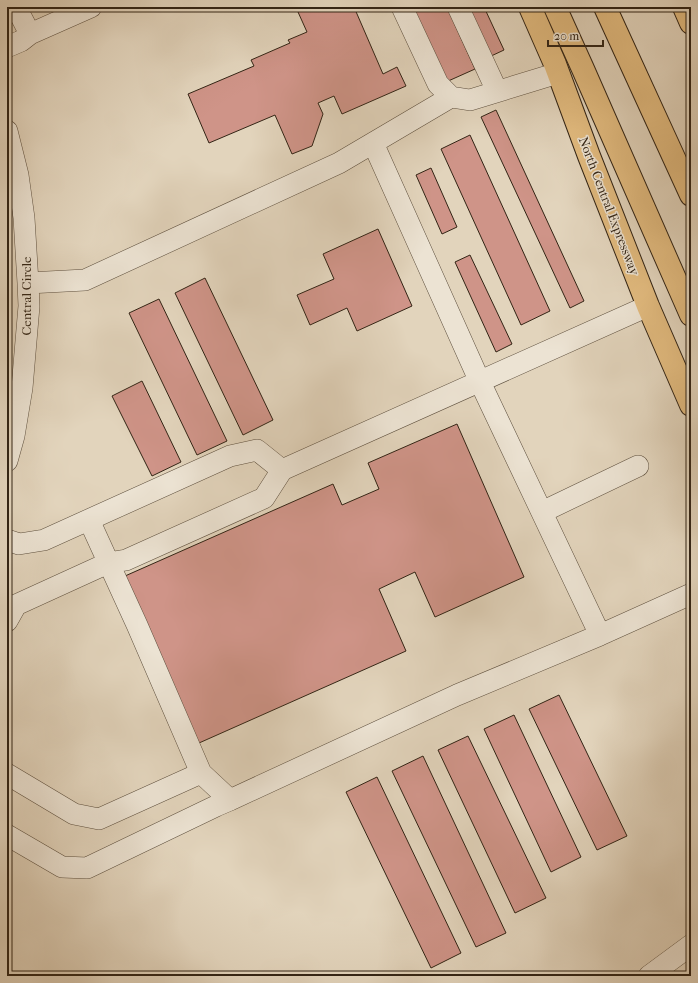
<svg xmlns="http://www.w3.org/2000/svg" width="698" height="983" font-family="'IM FELL French Canon',serif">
<rect width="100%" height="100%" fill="#e2d4bc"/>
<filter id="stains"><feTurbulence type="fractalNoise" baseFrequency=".005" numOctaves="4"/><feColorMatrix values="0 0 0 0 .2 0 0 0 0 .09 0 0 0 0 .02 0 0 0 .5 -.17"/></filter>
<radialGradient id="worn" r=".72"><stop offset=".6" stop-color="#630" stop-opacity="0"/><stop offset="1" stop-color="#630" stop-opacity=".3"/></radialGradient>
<!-- building -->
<path fill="#cf9488" stroke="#322415" d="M310,7H354L383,74L397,67L406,86L342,114L334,96L318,103L323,114L312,146L292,154L275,115L209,143L188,94L254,66L251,60L290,43L288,40L307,32L298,12Z
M412,7H447L475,69L446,82Z
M466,7H484L504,50L489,57Z
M496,110L584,301L570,308L481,117Z
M470,135L550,311L521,325L441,149Z
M431,168L457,227L442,234L416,175Z
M378,229L412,306L357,331L347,308L310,325L297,295L334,279L323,254Z
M470,255L512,344L496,352L455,262Z
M205,278L273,420L243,435L175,293Z
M159,299L227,441L197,455L129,313Z
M142,381L181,462L152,476L112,396Z
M457,424L524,577L435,617L415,572L379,589L406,651L199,743L125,576L333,484L342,505L379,489L368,463Z
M559,695L627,836L597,850L529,709Z
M514,715L581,857L551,872L484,729Z
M468,736L546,898L515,913L438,750Z
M423,756L506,933L476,947L392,771Z
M377,777L461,953L431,968L346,792Z"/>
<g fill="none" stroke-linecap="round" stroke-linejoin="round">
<defs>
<path id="minor" d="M402,7L438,84L451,97L470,100L558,73
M458,7L497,91
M30,34L91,7
M7,47L21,41L30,34L16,7
M7,131L18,175L24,218L28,283L29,306L22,388L14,436L7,461
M373,143L480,382L600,635
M28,283L85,280L339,163L451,97
M542,512L638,466
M89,520L137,625L201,773L230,800
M7,540L19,544L44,540L230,456L257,450L282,470
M7,621L16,605L108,563L126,560L264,498L282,470L648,306
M7,774L74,814L99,819L201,773
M7,835L62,867L87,868L216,806L230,800L457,695L600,635L691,594
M649,976L691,945"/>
<path id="major" d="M530,7L555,64L589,156L648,306L691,405"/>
<path id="highway" d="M555,7L583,69L691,315
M605,7L691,195
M684,7L691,23"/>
</defs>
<!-- minor casing -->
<use href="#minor" stroke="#5e503f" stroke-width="22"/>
<!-- major casing -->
<use href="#major" stroke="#322415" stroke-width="24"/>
<!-- highway casing -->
<use href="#highway" stroke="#322415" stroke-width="24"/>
<!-- minor -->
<use href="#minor" stroke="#ece3d3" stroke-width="21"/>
<!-- major -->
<use href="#major" stroke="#e1ba7e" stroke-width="22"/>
<!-- highway -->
<use href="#highway" stroke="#e1ba7e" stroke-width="22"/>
</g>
<g text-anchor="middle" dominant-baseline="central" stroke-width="3" stroke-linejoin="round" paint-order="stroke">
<!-- street labels -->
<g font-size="13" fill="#322415" stroke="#ece3d3">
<text transform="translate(609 206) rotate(69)">North Central Expressway</text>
<text transform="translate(26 296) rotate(-90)">Central Circle</text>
</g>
</g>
<!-- margin -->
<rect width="698" height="983" fill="none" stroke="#e2d4bc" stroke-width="24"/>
<rect x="8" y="8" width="682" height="967" fill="none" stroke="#322415" stroke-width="2"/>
<rect x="12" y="12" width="674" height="959" fill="none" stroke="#322415"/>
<!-- scale -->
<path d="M548 40v6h55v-6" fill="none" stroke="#322415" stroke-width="2"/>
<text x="554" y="40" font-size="12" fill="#322415" stroke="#ece3d3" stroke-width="3" paint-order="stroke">20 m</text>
<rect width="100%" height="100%" filter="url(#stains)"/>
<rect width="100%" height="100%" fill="url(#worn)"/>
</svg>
